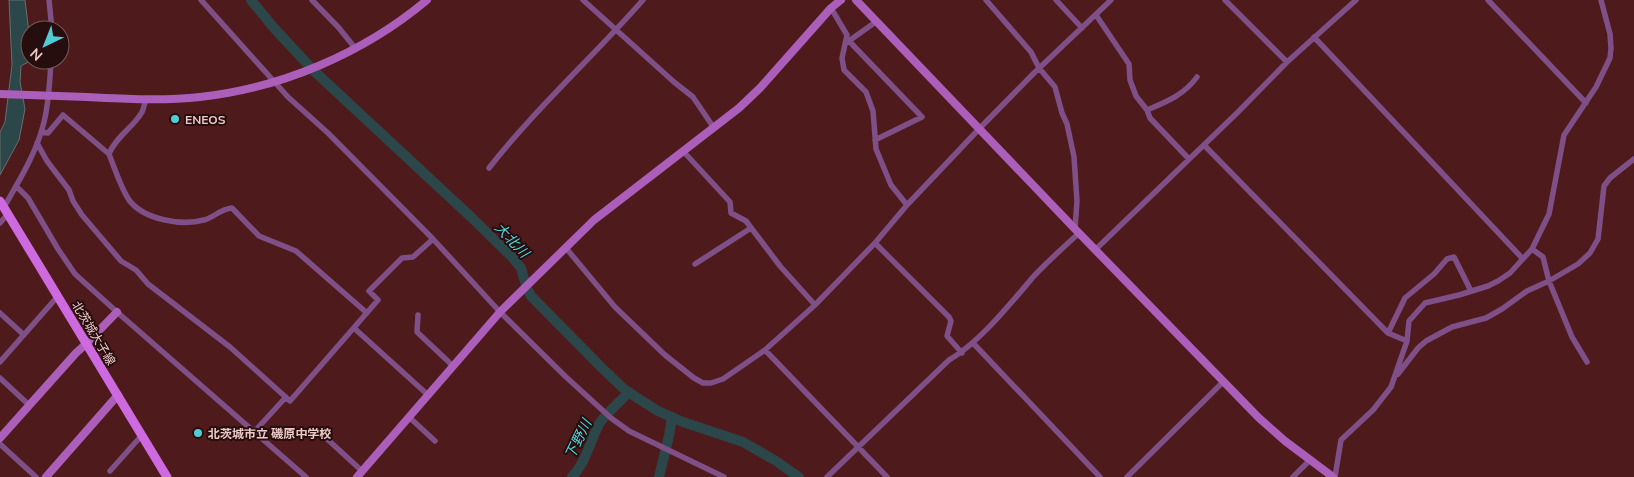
<svg xmlns="http://www.w3.org/2000/svg" width="1634" height="477" font-family="Mulish,'Noto Sans JP',sans-serif">
<rect width="100%" height="100%" fill="#4f1a1c"/>
<!-- water -->
<path fill="#2c4749" stroke="#666e6f" d="M9,0H25L30,41V60H32L21,66L20,82L25,109L19,140L0,175V132L5,122L12,65Z"/>
<g fill="none" stroke-linecap="round" stroke-linejoin="round">
<!-- river -->
<path stroke="#2c4749" stroke-width="10" d="M251,0L274,28L313,70L471,217L512,257L521,268L527,289L531,296L601,367L624,389L639,399L658,411L683,422L743,442L776,461L799,477
M572,477C586,462 590,442 599,424C605,414 621,401 629,392
M659,477L669,436L672,417"/>
<!-- street -->
<path stroke="#7f4f87" stroke-width="5.5" d="M49,0L52,30
M201,0L288,97L328,133L433,239L500,312L566,377L611,418L629,431L724,477
M312,0L339,28L355,48
M583,0L674,82L693,97L714,128
M986,0L1031,52L1039,68L1055,87L1062,113L1067,124L1074,157L1077,201L1075,229
M1056,0L1082,28
M1225,0L1287,62
M1488,0L1586,103
M831,8L847,35L842,58L844,70L866,92L873,111L876,149L891,185L907,205
M1096,15L1129,64L1130,80L1136,96L1147,110
M1314,37L1523,259
M849,41L922,117L875,140
M846,43L877,21
M146,100C144,104 144,108 142,112C134,127 116,136 109,154C115,169 120,186 129,200C144,220 182,226 204,220C215,217 220,209 232,208L259,236L296,251L367,313
M41,132L48,133L63,115L109,154
M37,143L47,161L69,190L73,201L82,215L121,261L136,270L148,284L230,347L290,401L378,300L369,291L402,258L413,257L433,239
M1204,145L1388,333L1407,341
M683,151L730,202L731,213L746,221L780,266L815,305
M1189,159L1150,118L1147,110C1166,102 1184,95 1197,77
M489,168C536,108 593,57 643,0
M16,186L28,198L58,249L75,274L117,312L306,477
M4,207C19,181 37,152 44,122C49,102 50,81 51,60
M0,223L8,214
M875,243L949,317L951,321L947,336L962,353
M566,248L615,307L665,355L694,378L703,383H711L723,379L765,350L815,305L875,243L907,205L979,129L1034,73L1111,0
M1532,249L1543,257L1549,281L1572,337L1587,362
M1095,250L1238,112L1287,62L1356,0
M695,264L751,228
M0,313L24,335
M418,315L417,332L453,366
M354,328L428,395
M1388,333L1405,298L1434,274L1447,259L1454,257L1471,291
M973,343L1100,477
M765,350L887,477
M0,362L58,296
M1398,374L1418,348L1426,341L1452,327L1486,318L1502,309L1527,291L1549,281L1578,264L1590,253L1598,239L1604,186L1610,178L1634,159
M0,378L29,405
M409,417L435,441
M254,432L286,397
M326,438L362,471
M0,444L36,477
M110,471L142,435
M827,477L949,360C979,343 1011,303 1034,276C1048,261 1064,247 1079,233
M1127,477L1223,382
M1293,477L1310,460
M1335,477L1341,440L1373,410L1391,387L1407,341L1409,321L1425,303L1459,295L1488,286L1498,281L1510,273L1532,249L1549,214L1564,135L1596,87L1610,58L1611,48L1610,34L1601,0"/>
<!-- secondary -->
<path stroke="#ab5fba" stroke-width="8" d="M856,0L1075,229L1259,418L1285,441L1333,477
M0,94C29,95 58,96 87,97C125,99 163,101 200,97C282,88 364,53 427,0
M0,438L76,353L86,344L117,312
M46,477L118,395
M357,477L500,312L594,220L739,108L760,88L831,8L841,0"/>
<!-- primary -->
<path stroke="#ce6ae0" stroke-width="9" d="M0,201L167,477"/>
</g>
<!-- markers -->
<g fill="#51ccd4" stroke="#260e0e" stroke-width="2">
<circle cx="175" cy="119" r="5"/>
<circle cx="198" cy="433" r="5"/>
</g>
<g text-anchor="middle" dominant-baseline="central" stroke-width="4" stroke-linejoin="round" paint-order="stroke">
<!-- poi labels -->
<g font-size="12" font-weight="bold" fill="#ecc9c7" stroke="#260e0e" text-anchor="start">
<text x="185" y="119">ENEOS</text>
<text x="208" y="433">北茨城市立 磯原中学校</text>
</g>
<!-- street labels -->
<g font-size="12" fill="#ecc9c7" stroke="#260e0e">
<text transform="translate(94 333) rotate(59)">北茨城大子線</text>
</g>
<!-- water labels -->
<g font-size="14" font-style="italic" fill="#49d7e0" stroke="#260e0e">
<text transform="translate(512 240) rotate(46)">大北川</text>
<text transform="translate(578 439) rotate(-64)">下野川</text>
</g>
</g>
<!-- north arrow -->
<g transform="translate(45 45) rotate(223)"><circle r="24" fill="#260e0e" stroke="#755958"/>
<path d="M0-4L9 19L0 12L-9 19Z" fill="#51ccd4"/>
<text y="-8" font-size="14" font-weight="bold" text-anchor="middle" fill="#ecc9c7">N</text>
</g>
</svg>
